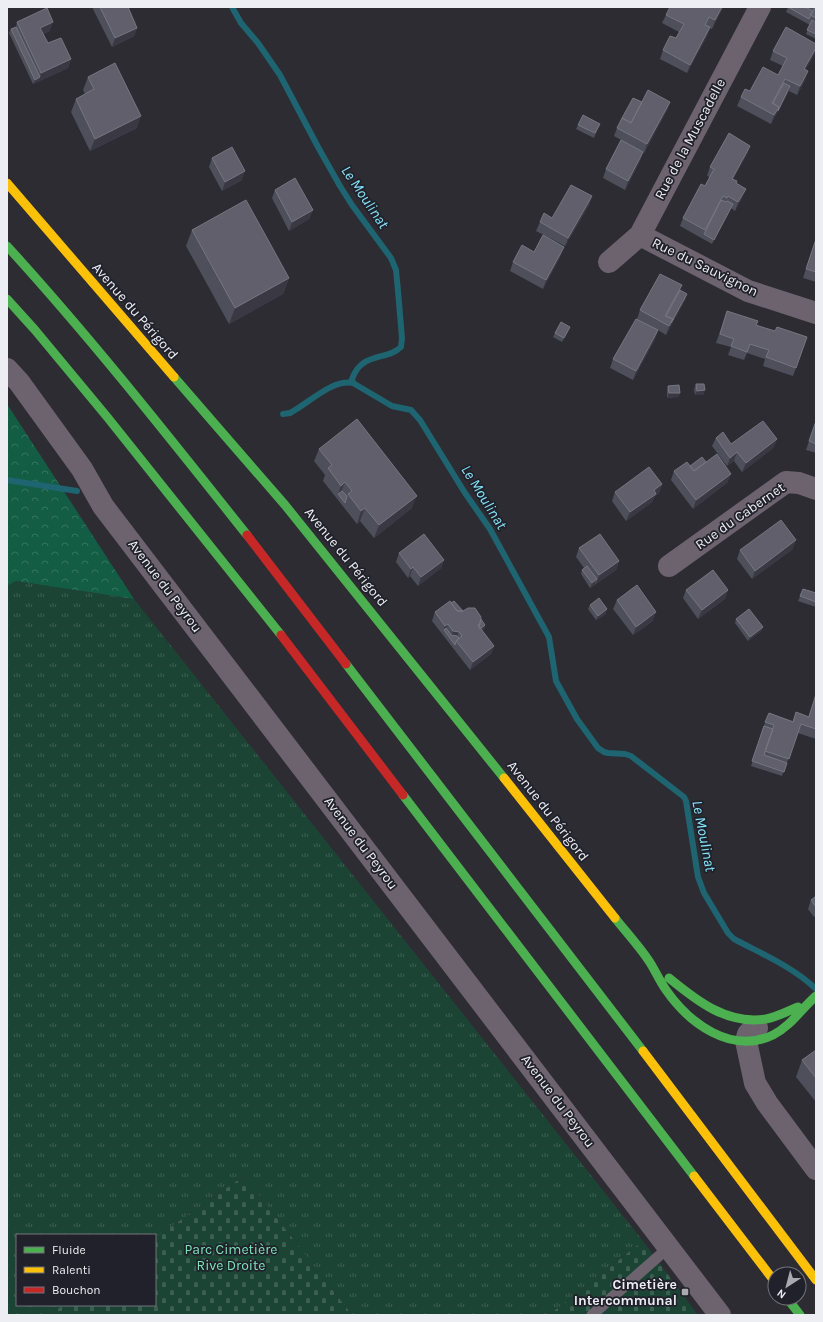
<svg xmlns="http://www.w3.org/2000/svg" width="823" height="1322" font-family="Karla,sans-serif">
<defs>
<pattern id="grass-tufts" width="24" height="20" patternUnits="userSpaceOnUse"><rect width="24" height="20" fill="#1c4434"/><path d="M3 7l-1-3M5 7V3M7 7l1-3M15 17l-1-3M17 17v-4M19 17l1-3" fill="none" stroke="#3d5f52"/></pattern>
<pattern id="forest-crowns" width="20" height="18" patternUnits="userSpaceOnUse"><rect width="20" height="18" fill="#125d44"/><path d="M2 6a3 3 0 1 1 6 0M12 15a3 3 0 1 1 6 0" fill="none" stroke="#357560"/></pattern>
<pattern id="cemetery-stones" width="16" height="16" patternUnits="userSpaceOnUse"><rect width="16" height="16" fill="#1c4434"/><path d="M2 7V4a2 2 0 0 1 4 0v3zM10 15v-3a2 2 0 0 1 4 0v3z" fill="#3d5f52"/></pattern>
</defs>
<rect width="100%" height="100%" fill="#2c2c32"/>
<!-- grass -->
<path fill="url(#grass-tufts)" d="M16,581L134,599L643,1241L549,1315H352L244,1176L155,1238V1235H17V1305H63L50,1315H7V586Z"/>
<!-- forest -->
<path fill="url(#forest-crowns)" d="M7,404L134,599L16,581L7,586Z"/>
<!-- cemetery -->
<path fill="url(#cemetery-stones)" d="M244,1176L352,1315H50L63,1305H155V1238Z
M643,1241L698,1315H549Z"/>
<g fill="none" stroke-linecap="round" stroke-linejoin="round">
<!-- stream -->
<path stroke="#1e6471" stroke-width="6" d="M232,7L241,23L258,43L280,75L318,147L340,186L352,205L391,258L396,270L398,291L402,338L401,347C387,361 362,351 352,379L353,383
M283,414L290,413C309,403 332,379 353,383L392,406L411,410L420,420L465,493L490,529L549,637L556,681L577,719L598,748L604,752L608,753L625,754L631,756L684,797L686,801L698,877L704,893L728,933L734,939C762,954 793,967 816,989
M7,480L77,491"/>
<!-- lane -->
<path stroke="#6d636e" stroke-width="11" d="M592,1315L669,1247"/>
<!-- street -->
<path stroke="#6d636e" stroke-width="22" d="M640,235L748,291L816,313
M609,262L640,235L760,7
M7,369L19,382L82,469L103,506L720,1315
M669,566L786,482L799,483L816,489
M757,1028L752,1030L748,1034L746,1041L755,1083L767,1103L816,1169"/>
<!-- fast -->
<path stroke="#4caf50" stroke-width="9" d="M7,246C91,338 169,437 247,535
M7,299L35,330L108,418L281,635
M174,377L285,505L504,778
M346,664L643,1051
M403,795L694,1176
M615,918C626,932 639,946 649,961C655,970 659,980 666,990C689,1023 731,1055 773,1035C791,1026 802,1008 816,996
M669,978C697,1001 727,1025 766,1019C777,1017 788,1011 798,1007
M787,1298L800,1315"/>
<!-- slow -->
<path stroke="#ffc107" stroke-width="9" d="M7,183L174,377
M504,778L615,918
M643,1051L816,1280
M694,1176L775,1282"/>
<!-- jam -->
<path stroke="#c62828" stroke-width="9" d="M247,535L346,664
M281,635L403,795"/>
</g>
<!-- wall -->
<path fill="#4f4e5b" d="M92,7H128L137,28L134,36L112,47Z
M723,7L712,29L710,28L707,36L687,73L660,59L663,50L676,38L679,32L662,23L666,15L693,8Z
M788,7H816V39L806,34L810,25L786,12Z
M17,22L50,31L43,34L48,43L71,59L68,68L33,84L9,33L11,29L16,27Z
M773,51L815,53L805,70L808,71L805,80L797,95L789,91L771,124L737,106L741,97L778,75L783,66L770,60Z
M88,77L137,128L90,151L71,112L76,99L85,94L83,90Z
M642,102H670L667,110L644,153L625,142L643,152L640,161L625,190L603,178L606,169L621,140L614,136L617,128L622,118Z
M578,125L598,128L594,138L576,129Z
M750,146L747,154L733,179L736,184L742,198L735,211L731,208L712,244L680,226L683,218L705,186L710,177L707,176L710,167Z
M212,158L242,180L222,191L209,167Z
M275,190L313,210L309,219L289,231L272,198Z
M592,196L589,205L565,246L536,231L540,222L552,218Z
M192,230L289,278L283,294L229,324L186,246Z
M816,238V282L803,278Z
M564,247L561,255L543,289L510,271L513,262L534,252Z
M680,290L686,298L666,335L658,330L655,339L633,380L610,368L613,359L637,319L640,310Z
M727,311L756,325L775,331L807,337L793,376L763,366L765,359L747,353L744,360L728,355L731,347L716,343Z
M568,331L562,342L553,337L555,333Z
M696,384L705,390L703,395H695L694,389Z
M668,386L680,393L678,397L667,398V390Z
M816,420V453L806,450Z
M716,438L731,444L777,439L773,448L742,472L734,461L727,466L712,446Z
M319,449L412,508L374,538L360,521L357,524L323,481L325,475L314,461Z
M706,462L728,482L693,509L671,480L674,471L690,466Z
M662,484L659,493L655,496L652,502L626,521L612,501L615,492Z
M579,548L619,561L616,570L590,588L581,574L582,570L584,568L576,557Z
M793,549L752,579L737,559L740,550Z
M399,553L444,560L441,568L418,586L410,576L408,578L396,562Z
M803,589L816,593V592V607L798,601Z
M686,590H728L725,599L698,619L683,598Z
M617,600L653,621L633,635L613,609Z
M451,603L463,611L481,619L485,625L484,629L482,631L494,646L491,654L470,670L432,621L435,612Z
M590,605L606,614L596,620L588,609Z
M736,619L763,627L761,631L748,641L735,623Z
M816,694V739L798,733L782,776L751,766L762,730L769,713L793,721L796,712L808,717Z
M816,896V916L814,917L808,909L811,900Z
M816,1050V1102L796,1077L802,1060Z"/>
<!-- shaded-wall -->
<path fill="#3a3943" d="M722,7H723L712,29L715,20Z
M53,22L50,31L37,36L40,28Z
M710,27L707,36L687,73L690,65Z
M137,28L134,36L112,47L115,38Z
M816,48L815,53L801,78L804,69Z
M71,59L68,68L33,84L35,80L40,77L41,73Z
M808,71L805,80L797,95L800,86Z
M790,86L789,91L771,124L774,115Z
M670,102L667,110L644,153L647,144Z
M141,116L137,128L90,151L95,139Z
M750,146L747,154L729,187L732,179Z
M643,152L640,161L625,190L628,181Z
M245,171L242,180L222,191L225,182Z
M746,189L742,198L735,211L738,202Z
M592,196L589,205L565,246L568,238Z
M313,210L309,219L289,231L292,222Z
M564,247L561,255L543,289L546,280Z
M289,278L283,294L229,324L235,308Z
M687,294L686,298L666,335L669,326Z
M658,330L655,339L633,380L636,371Z
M705,390L703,395H695L697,391Z
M669,393H680L678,397L667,398Z
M777,439L773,448L742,472L746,463Z
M737,452L734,461L727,466L730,458Z
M731,474L728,482L693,509L696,500Z
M345,482L340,495L338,494L336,499L341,486Z
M662,484L659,493L655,496L652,502L626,521L630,512L654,490Z
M417,496L412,508L374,538L379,525Z
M365,508L360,521L357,524L361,511Z
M796,540L793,549L752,579L755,571Z
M444,560L441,568L418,586L421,577Z
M619,561L616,570L596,584L599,575Z
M413,567L410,576L408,578L411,569Z
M597,579L595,584L590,588L592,583Z
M728,590L725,599L698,619L702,610Z
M607,609L606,614L596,620L598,616Z
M656,612L653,621L633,635L636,627Z
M448,624L445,632L444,630L445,626Z
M485,625L484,629L476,635L477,631Z
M763,627L761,631L748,641L750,637Z
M453,631L459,632L455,640L450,639Z
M494,646L491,654L470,670L473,662Z"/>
<!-- building -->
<path fill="#605f6b" stroke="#767680" d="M100,7H128L137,28L115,38Z
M670,7H691L693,8L694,7H722L715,20L709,17L705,25L710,27L690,65L663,50L670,36L676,38L684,24L666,15Z
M788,7H805L813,11L809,19Z
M815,7H816V18L810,15Z
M47,8L53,22L40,28L48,43L61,38L71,59L41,73L17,22Z
M812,20L816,23V34L807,30Z
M16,27L40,77L35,80L11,29Z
M786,27L816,44V48L804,69L808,71L800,86L785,79L772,103L779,107L774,115L741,97L745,89L750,91L763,67L778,75L787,58L773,51Z
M115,63L141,116L95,139L76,99L94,89L88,77Z
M784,83L790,86L778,111L779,107L773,103Z
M648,90L670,102L647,144L617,128L622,118L631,123Z
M633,98L642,102L631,123L622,118Z
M583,115L600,124L595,133L578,125Z
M729,133L750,146L732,179L737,181L736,183L746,189L738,202L728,196L727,198L723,196L705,230L683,218L701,184L705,186L714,169L710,167Z
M621,140L643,152L628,181L606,169Z
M232,147L245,171L225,182L212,158Z
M295,178L313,210L292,222L275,190Z
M571,185L592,196L568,238L540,222L544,213L552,218Z
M246,200L289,278L235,308L192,230Z
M721,200L726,202L727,201L733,204L714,240L704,234Z
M543,235L564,247L546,280L513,262L522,245L534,252Z
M816,239V272L806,269Z
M660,274L682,285L665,316L673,319L669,326L640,310Z
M680,290L687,294L671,323L673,319L666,316Z
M727,311L758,321L756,325L765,328L775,331L777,327L807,337L796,368L766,357L769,350L759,347L750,344L747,352L731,346L734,339L720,334Z
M636,319L658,330L636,371L613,359Z
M561,322L570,327L564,338L555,333Z
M696,384H704L705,390L697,391Z
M679,385L680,393H669L668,386Z
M357,419L417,496L379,525L365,508L361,511L348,494L352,491L345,482L341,486L328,468L332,465L319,449Z
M763,421L777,439L746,463L737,452L730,458L716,438L723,432L731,444Z
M816,421V444L809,441Z
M717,454L731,474L696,500L674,471L687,462L694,471Z
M702,457L706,462L694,471L690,466Z
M649,467L662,484L654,490L656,494L630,512L615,492Z
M342,491L347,496L345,503L338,494Z
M781,520L796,540L755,571L740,550Z
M424,534L444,560L421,577L413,567L411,569L399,553Z
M600,534L619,561L599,575L579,548Z
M587,566L597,579L592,583L582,570Z
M713,570L728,590L702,610L686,590Z
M637,585L656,612L636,627L617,600Z
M803,589L816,593V602L800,596Z
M599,598L607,609L598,616L590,605Z
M450,601L457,611H463L468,608H475L481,617L480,623L478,625L494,646L473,662L456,641L462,636L459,632L453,631L448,624L445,626L435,612Z
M454,601L463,611H457L451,603Z
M749,609L763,627L750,637L736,619Z
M481,619L485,625L480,629L479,627Z
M446,628L451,635L457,636L459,638L456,641L455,645L444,630Z
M816,694V729L801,724L789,759L765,751L774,725L765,722L769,713L793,722L796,712L809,717Z
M764,726L773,729L764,755L787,763L784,772L752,761Z
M816,896V907L811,900Z
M816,1050V1078L802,1060Z"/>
<!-- markers -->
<rect fill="#a9aab0" stroke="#20212a" stroke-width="1.5" x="681" y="1288" width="8" height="8" rx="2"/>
<g text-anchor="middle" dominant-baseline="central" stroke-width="3.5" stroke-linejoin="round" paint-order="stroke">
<!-- street labels -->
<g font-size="14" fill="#edeef4" stroke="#20212a">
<text transform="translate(690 139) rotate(-62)">Rue de la Muscadelle</text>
<text transform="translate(705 267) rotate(26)">Rue du Sauvignon</text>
<text transform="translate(135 311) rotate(49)">Avenue du Périgord</text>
<text transform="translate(740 516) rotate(-35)">Rue du Cabernet</text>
<text transform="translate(346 557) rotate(51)">Avenue du Périgord</text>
<text transform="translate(165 586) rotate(53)">Avenue du Peyrou</text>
<text transform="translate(548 811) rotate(52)">Avenue du Périgord</text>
<text transform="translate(361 843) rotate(53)">Avenue du Peyrou</text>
<text transform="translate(558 1101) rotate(53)">Avenue du Peyrou</text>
</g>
<!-- park labels -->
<g font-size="14" fill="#7ae6b6" stroke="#20212a">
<text x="231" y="1249">Parc Cimetière<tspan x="231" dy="16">Rive Droite</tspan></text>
</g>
<!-- poi labels -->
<g font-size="14" font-weight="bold" fill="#edeef4" stroke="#20212a" text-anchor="end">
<text x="677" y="1284">Cimetière<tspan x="677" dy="16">Intercommunal</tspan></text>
</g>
<!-- water labels -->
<g font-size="15" font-style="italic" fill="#83e7fc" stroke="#20212a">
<text transform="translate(365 197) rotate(56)">Le Moulinat</text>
<text transform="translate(484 497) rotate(58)">Le Moulinat</text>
<text transform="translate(704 836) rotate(79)">Le Moulinat</text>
</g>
</g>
<!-- border -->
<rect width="823" height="1322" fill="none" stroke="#edeef4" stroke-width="16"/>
<!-- legend -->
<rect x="16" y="1234" width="140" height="72" fill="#20212a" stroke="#72737b"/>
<rect x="24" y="1247" width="20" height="6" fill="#4caf50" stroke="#72737b"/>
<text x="52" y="1254" font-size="12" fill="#edeef4">Fluide</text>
<rect x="24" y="1267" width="20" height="6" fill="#ffc107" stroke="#72737b"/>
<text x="52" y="1274" font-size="12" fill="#edeef4">Ralenti</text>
<rect x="24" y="1287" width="20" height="6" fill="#c62828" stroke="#72737b"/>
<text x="52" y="1294" font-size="12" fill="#edeef4">Bouchon</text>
<!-- north arrow -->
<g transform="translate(787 1286) rotate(216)"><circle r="19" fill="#20212a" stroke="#72737b"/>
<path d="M0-3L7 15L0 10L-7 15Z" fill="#a9aab0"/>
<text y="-6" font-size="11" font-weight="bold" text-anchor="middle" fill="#edeef4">N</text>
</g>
</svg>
